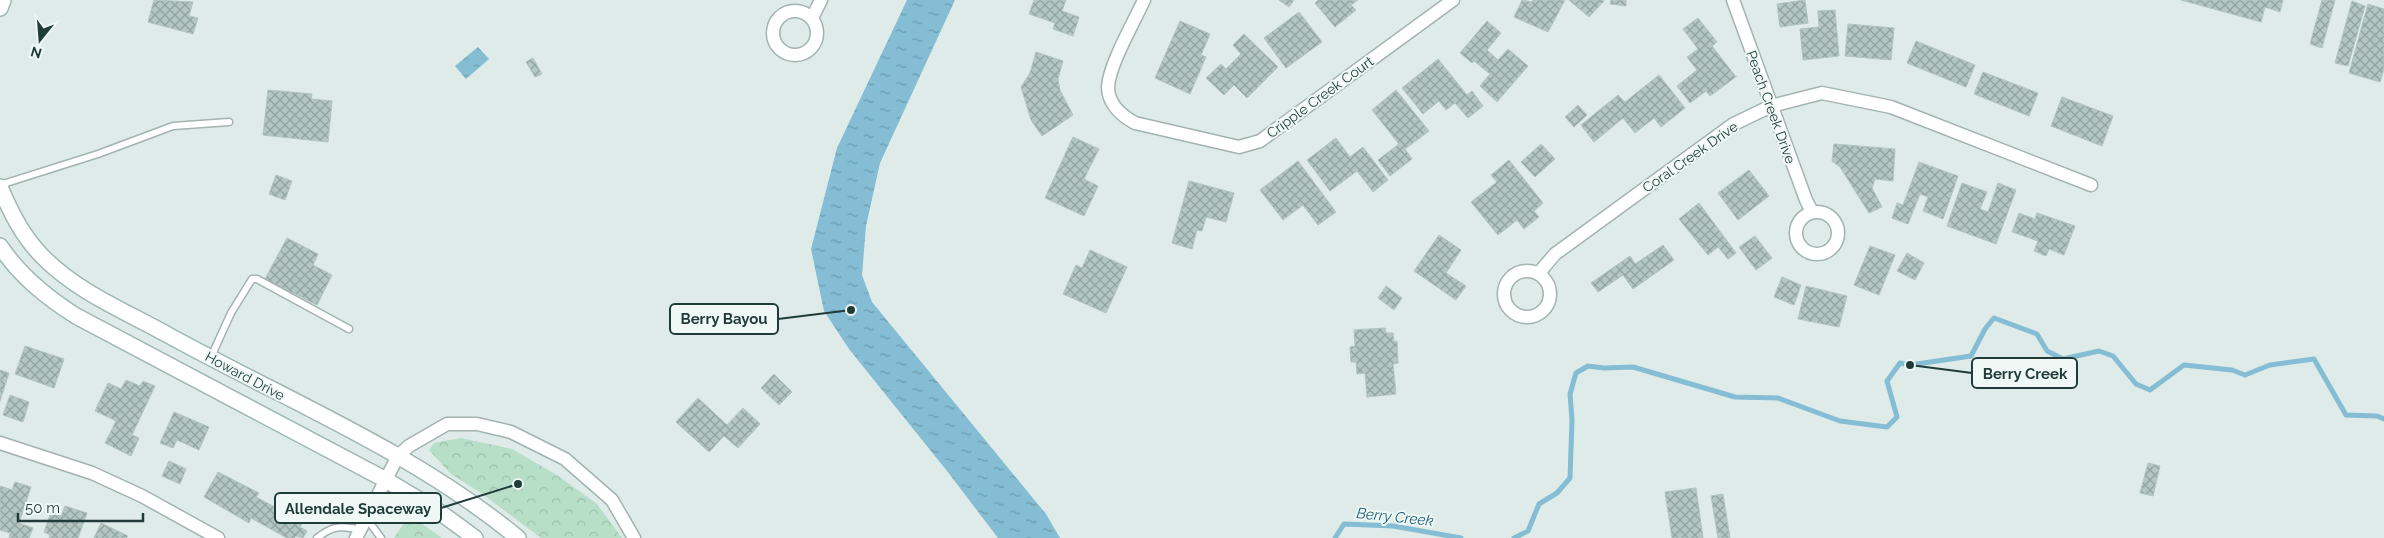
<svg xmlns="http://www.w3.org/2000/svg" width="2384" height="538" font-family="Raleway,sans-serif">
<defs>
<pattern id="park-crowns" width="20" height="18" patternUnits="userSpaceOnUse" patternTransform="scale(1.25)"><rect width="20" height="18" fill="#b7dec7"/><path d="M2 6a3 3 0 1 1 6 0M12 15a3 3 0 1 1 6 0" fill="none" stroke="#9dbfac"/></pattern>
<pattern id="water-ripples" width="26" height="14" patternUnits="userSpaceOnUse" patternTransform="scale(1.25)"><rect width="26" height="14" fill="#84bdd4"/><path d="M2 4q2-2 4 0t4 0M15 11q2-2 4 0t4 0" fill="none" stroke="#6b9bad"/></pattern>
<pattern id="building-cross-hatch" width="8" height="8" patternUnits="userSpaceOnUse" patternTransform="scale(1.25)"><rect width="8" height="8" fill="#b4c6c1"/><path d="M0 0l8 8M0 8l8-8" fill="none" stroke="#92a29e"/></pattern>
</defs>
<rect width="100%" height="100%" fill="#dfebe8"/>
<!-- park -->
<path fill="url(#park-crowns)" d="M461,438L512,449L557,475L597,504L622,538H541L481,493L451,474L429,450L434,443Z
M418,521L442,538H394L405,522Z"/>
<!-- water -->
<path fill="url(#water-ripples)" d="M907,0H955L880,163L866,226L862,275L872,302L1046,514L1060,538H998L947,471L849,349L824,311L811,249L837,148Z
M478,47L489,59L466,79L455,66Z"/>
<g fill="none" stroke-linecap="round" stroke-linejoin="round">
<!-- stream -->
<path stroke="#84bdd4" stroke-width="5" d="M1335,538L1344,524L1393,526L1461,538
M1514,538L1528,531L1539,504L1557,493L1570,478L1572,420L1570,394L1576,373L1588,366L1604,368L1633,367L1735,397L1778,398L1840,421L1887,427L1897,417L1887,381L1900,363L1910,365L1971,356L1985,329L1994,318L2037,334L2047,351L2063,359L2099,351L2113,356L2136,384L2150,390L2184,365L2232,370L2245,375L2270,365L2314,359L2346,415L2377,416L2384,419"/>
</g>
<!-- building -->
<path fill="url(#building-cross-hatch)" stroke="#b1c5c0" d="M154,0L193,2L189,16L198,18L193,34L148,22Z
M1034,0H1066L1062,11L1079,17L1073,36L1053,29L1055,23L1029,14Z
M1279,0H1294L1289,7Z
M1318,0H1358L1351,5L1356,10L1335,27L1315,3Z
M1522,0L1532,2L1533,0H1565L1548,32L1514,17Z
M1569,0H1602L1604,1L1589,17Z
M1611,0H1626V6L1610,4Z
M1805,0L1808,23L1780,27L1777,4Z
M2181,0H2283L2280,12L2265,7L2261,22Z
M2322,0H2335L2322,48L2310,44Z
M2352,1L2365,6L2348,66L2335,63Z
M2368,4L2384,9V69L2380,82L2349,73Z
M1835,10L1839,56L1803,60L1800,29L1819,27L1818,11Z
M1299,12L1322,42L1286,68L1264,38Z
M1698,18L1717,42L1712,46L1736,77L1737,76L1710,96L1706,91L1690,103L1677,86L1697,70L1687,57L1698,49L1683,29Z
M1180,21L1210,34L1201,55L1206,57L1190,94L1155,78Z
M1487,21L1501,33L1487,50L1498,60L1508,49L1528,66L1497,102L1480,86L1490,74L1474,61L1472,63L1460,53Z
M1848,24L1894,28L1891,60L1845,56Z
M1244,34L1278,67L1247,98L1234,85L1224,95L1206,78L1221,64L1226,69L1241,54L1233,45Z
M1916,41L1975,65L1966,87L1907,63Z
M1036,52L1063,61L1058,79L1060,90L1073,115L1042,136L1031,120L1021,87L1030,73Z
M533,58L542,74L535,77L526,62Z
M1438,59L1467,95L1472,91L1483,106L1468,118L1455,103L1446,110L1439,101L1423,114L1402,88Z
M1983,72L2038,93L2029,116L1974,94Z
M1659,75L1685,108L1661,127L1654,118L1635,133L1623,118L1594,142L1581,125L1618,95L1625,102Z
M268,90L312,94L311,99L332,101L328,142L263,135Z
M1396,90L1429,131L1405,149L1412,159L1390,176L1378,160L1399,144L1372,110Z
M2062,97L2113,116L2102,146L2051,126Z
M1578,105L1587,115L1574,127L1565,117Z
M1073,137L1099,149L1084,179L1098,186L1084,216L1045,198Z
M1336,138L1350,157L1363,147L1388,180L1373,192L1357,171L1330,191L1307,160Z
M1541,144L1555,159L1535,177L1521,162Z
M1834,144L1895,149L1893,181L1875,179L1872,188L1882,207L1869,213L1840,167L1832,161Z
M1509,160L1543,203L1534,211L1539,217L1524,229L1517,220L1498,235L1471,202L1497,182L1491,175Z
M1298,161L1336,212L1318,225L1303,205L1283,220L1260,190Z
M1919,162L1958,176L1943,219L1923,211L1928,197L1920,194L1908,224L1892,218L1897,203L1903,205Z
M1749,170L1769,196L1738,220L1718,193Z
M276,175L292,181L285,200L269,194Z
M1189,181L1234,193L1226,222L1206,217L1202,231L1197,230L1192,249L1172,243Z
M1962,183L1987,192L1980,209L1988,212L1998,183L2016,190L1996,244L1947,226Z
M1699,203L1736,253L1728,259L1718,247L1708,255L1679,219Z
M2019,213L2035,219L2037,213L2075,226L2064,255L2049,249L2046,256L2034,251L2038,241L2012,232Z
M1439,235L1461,250L1446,273L1466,286L1456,300L1414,271Z
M1755,236L1772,258L1756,270L1739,247Z
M287,238L318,254L313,265L332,275L317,305L265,279Z
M1663,245L1674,260L1633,289L1623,275L1598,292L1591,283L1630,256L1635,264Z
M1870,246L1895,255L1879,295L1854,285Z
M1090,250L1127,267L1106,313L1063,294L1076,265L1082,268Z
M1907,253L1924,263L1915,280L1897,271Z
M1782,277L1801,285L1794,305L1774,297Z
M1386,286L1402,298L1394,310L1378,298Z
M1806,286L1847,296L1839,327L1798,319Z
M1385,328L1386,333H1393L1394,342L1397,341L1398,363L1393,364L1396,394L1367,397L1365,373L1357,374L1356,362H1351L1350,347L1355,346L1354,330Z
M25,346L64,359L54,388L15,374Z
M0,370L9,373L0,401Z
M774,374L792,392L779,405L761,388Z
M126,380L140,386L143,381L155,386L132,435L139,438L131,456L105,443L116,421L95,411L108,383L121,389Z
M10,395L29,402L23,422L3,415Z
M698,398L727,425L743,408L760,424L738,448L724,436L709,452L676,422Z
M174,412L209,427L199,450L177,440L173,448L160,443Z
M169,461L186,469L180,484L162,476Z
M2148,463L2160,466L2153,496L2140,493Z
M218,472L259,493L256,497L303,522L300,527L307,531L303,538L296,536L294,538H287L251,518L249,523L204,497Z
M15,482L31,487L19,523L33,528L29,538H9L10,533L0,530V486L12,490Z
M1696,488L1703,538H1672L1665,492Z
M1723,494L1730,538H1718L1711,496Z
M65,506L87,513L78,538H49L50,535L44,532L51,512L61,516Z
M101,523L128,536L126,538H94Z"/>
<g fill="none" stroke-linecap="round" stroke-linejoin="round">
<defs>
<path id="service" d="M0,185L98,154L173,126L229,122
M211,357L231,313L252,279H257L349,329
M367,519L381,538
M317,538C332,526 341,525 360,530"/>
<path id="minor" d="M1144,0C1134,22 1109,65 1108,87C1108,104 1122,116 1135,123L1239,147L1260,141L1453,0
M1733,0L1806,200L1812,212
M773 33a22 22 0 1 1 44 0a22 22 0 1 1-44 0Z
M812,18L821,0
M1796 233a21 21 0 1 1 42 0a21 21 0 1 1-42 0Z
M1504 294a23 23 0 1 1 46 0a23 23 0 1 1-46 0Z
M1538,274L1555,254L1732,125L1771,106L1822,93L1891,107L2091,185
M0,443L92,473L142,496L218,538
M356,538L398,456L409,446L447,424H477L511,432L565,459L573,466L612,500L634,538"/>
<path id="secondary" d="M0,8L3,0
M0,187C11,213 23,237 43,257C77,292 127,312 168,335C286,400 414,452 518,538
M0,246C20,276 46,297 76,316L386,480L441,513L475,538"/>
</defs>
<!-- service casing -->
<use href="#service" stroke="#a2b3b0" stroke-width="9"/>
<!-- minor casing -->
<use href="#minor" stroke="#a2b3b0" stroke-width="15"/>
<!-- secondary casing -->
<use href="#secondary" stroke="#9db8b2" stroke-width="18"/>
<!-- service -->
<use href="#service" stroke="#fff" stroke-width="6"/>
<!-- minor -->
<use href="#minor" stroke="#fff" stroke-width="12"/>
<!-- secondary -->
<use href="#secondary" stroke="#fff" stroke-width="15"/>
</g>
<g text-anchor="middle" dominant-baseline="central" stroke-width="4" stroke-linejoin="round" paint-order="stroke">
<!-- street labels -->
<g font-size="14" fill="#1f3c38" stroke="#f0f8f5">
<text transform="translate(1320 97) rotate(-36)">Cripple Creek Court</text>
<text transform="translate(1771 107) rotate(70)">Peach Creek Drive</text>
<text transform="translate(1690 157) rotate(-35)">Coral Creek Drive</text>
<text transform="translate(245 376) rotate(28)">Howard Drive</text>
</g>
<!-- water labels -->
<g font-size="15" font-style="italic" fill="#165d7b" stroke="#f0f8f5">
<text transform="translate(1395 517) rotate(6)">Berry Creek</text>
</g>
</g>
<!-- callouts -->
<path fill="none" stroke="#1f3c38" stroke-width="2" d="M851 310L778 319M1910 365L1972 373M518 484L441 508"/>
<g fill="#1f3c38" stroke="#f0f8f5" stroke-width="2">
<circle cx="851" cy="310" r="5"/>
<circle cx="1910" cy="365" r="5"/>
<circle cx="518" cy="484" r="5"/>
</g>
<g fill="#f0f8f5" stroke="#1f3c38" stroke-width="2">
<rect x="670" y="304" width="108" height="30" rx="5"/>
<rect x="1972" y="358" width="105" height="30" rx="5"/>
<rect x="275" y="493" width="166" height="30" rx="5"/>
</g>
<g font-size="15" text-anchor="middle" font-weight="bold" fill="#1f3c38">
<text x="724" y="324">Berry Bayou</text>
<text x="2025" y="379">Berry Creek</text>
<text x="358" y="514">Allendale Spaceway</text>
</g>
<!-- north arrow -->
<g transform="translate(40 40) rotate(197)" stroke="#f0f8f5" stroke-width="4" paint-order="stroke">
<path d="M0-4L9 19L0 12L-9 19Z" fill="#1f3c38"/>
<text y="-8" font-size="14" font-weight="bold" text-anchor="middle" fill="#1f3c38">N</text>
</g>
<!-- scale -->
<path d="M18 513v8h125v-8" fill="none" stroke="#1f3c38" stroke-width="2.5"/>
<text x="25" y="513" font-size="15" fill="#1f3c38" stroke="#f0f8f5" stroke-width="4" paint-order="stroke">50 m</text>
</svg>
